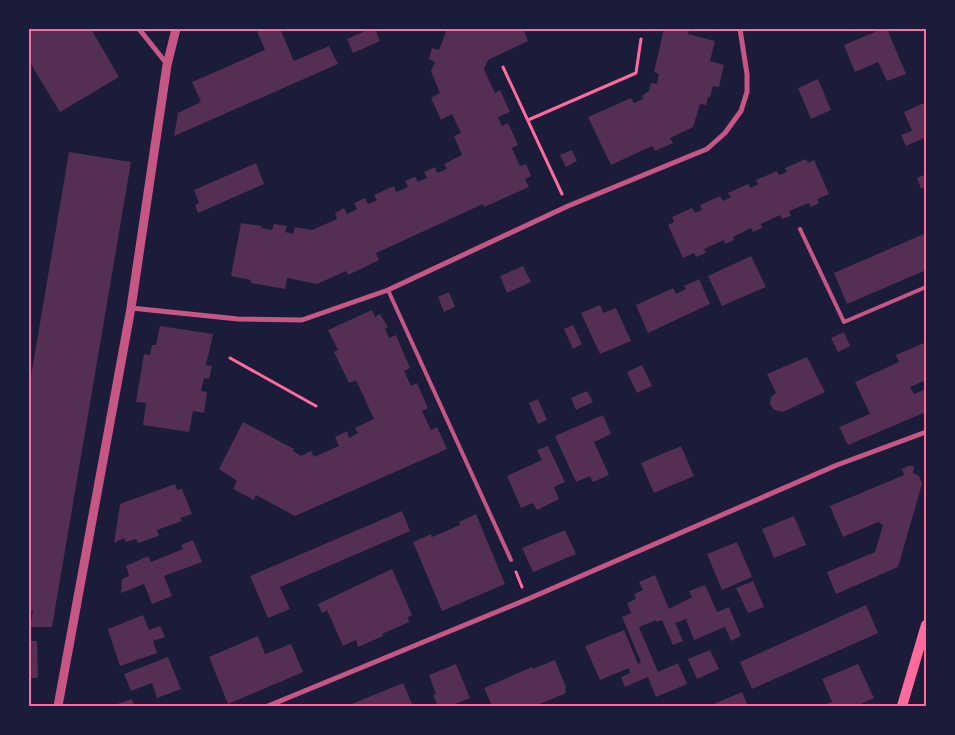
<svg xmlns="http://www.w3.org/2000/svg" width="955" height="735" font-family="Manrope,sans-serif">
<rect width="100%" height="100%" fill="#1b1b3a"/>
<!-- building -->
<path fill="#542f53" d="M29,29H91L119,77L60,112L29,61Z
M256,29H280L294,61L329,46L338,64L174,136L178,113L201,102L192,82L265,50Z
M370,29H375L380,41L353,53L347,39Z
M447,29H523L528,41L488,60L484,69L495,93L500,90L510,112L498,117L502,126L508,123L518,145L512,148L520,166L526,164L531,176L525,179L529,187L484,207L483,204L376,253L379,260L348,275L346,271L317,284L287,278L285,289L251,283V280L231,276L241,223L262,226L261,228L272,230L274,224L287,226L285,232L293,234L295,227L312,230L337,219L335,213L344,208L347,214L357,209L354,203L365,198L368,204L377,200L374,195L394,186L396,192L408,187L405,181L415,177L418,182L427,178L424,172L435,167L437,173L447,169L444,164L462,155L454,136L461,133L452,114L441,120L431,98L440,93L431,71L435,62L429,59L432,48L439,50Z
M664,29H690L688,34L715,41L710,61L724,65L719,87L713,86L710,97H708L706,105L700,104L693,127L670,138L673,143L655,151L652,146L611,165L588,117L631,98L634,103L643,99L642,96L649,91L651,83L657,84L659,74L654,72Z
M882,29H887L906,74L887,81L878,62L855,72L844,45Z
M818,79L831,110L811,119L798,88Z
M924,103L926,109V137L906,146L901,135L912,131L904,112Z
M572,150L577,161L566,167L560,155Z
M69,152L131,162L52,627H30L33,611H29V388Z
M806,159L808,163L814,160L829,194L817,199L819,203L811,207L809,203L789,211L791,216L782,219L780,215L761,224L762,228L753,232L751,228L733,237L734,240L725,244L724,240L704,249L706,253L696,257L694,253L683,258L668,225L674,222L672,217L692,208L695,213L702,210L700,205L720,196L723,201L731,197L728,193L748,184L751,188L758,184L756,180L777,171L779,175L787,172L785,168Z
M256,163L264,184L198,213L195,205L199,203L194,190Z
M926,174V187L921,189L917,178Z
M926,233V270L847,304L834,273Z
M751,256L766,287L722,306L708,276Z
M523,266L531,282L507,293L500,276Z
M699,279L710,304L648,333L636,305L673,288L676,294L686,289L684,286Z
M449,292L455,307L444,312L438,297Z
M600,305L603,313L616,308L631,341L600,354L581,313Z
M372,310L375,317L380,314L388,327L385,329L389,338L396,335L410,368L404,371L411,386L417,383L428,408L422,411L431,430L437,427L447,449L295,516L256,495L254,500L233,489L237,481L219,469L243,422L294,449L293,451L301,456L311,451L314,457L339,446L335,437L347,431L349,438L358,433L355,428L374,419L356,380L349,383L334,352L338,350L328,330Z
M573,325L582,344L573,349L564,329Z
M160,326L213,334L206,365L212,366L209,379L204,378L201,391L207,392L204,413L193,411L189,432L143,425L146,403L136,402L144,354L150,355L152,345H156Z
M844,332L850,346L838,352L831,338Z
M926,342V380L910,387L914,394L926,389V412L848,445L839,427L870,414L855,382L899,362L896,355Z
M807,357L825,392L783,412L774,410L770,404L771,397L776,393L767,374Z
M642,365L652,386L637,393L627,372Z
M587,391L593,402L576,410L571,398Z
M538,399L547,420L538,424L529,403Z
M603,415L611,434L594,442L609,475L593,482L590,476L576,482L555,436Z
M548,446L565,482L554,487L559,499L537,510L533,503L521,508L507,476L542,460L537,450Z
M681,446L694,476L654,493L641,463Z
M908,466H914L913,473L919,476L922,484L898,567L836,594L827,572L875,552L883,525L878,522L843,537L830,506L904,475L902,469Z
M175,484L177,490L182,489L192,514L180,518L182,521L157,530L159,536L138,543L136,539L126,542L124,538L114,543L120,504Z
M402,511L410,531L280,587L290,609L268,618L250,576Z
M476,514L505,584L442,611L413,542L431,534L432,537L460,525L459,522Z
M794,516L806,545L774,558L762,529Z
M565,530L576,554L533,572L522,548Z
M193,540L202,562L164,576L172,596L152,604L144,584L121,593L122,579L129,576L126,566L148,556L151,562L183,549L181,545Z
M737,542L752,577L722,590L707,554Z
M392,569L412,615L408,617L409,622L382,634L383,636L358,647L356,640L343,646L327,610L322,613L318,604Z
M655,575L669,609L692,597L689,591L705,585L717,612L729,607L741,636L731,641L725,627L694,640L686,619L675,623L683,641L673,645L662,620L657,622L656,620L639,627L658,672L678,663L687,684L656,697L648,677L625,687L621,677L630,673L629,668L600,680L585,646L624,630L638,664L641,662L622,617L631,613L627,603L636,599L634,594L643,590L639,582Z
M753,581L764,607L748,613L736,588Z
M866,605L878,633L752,689L740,662Z
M143,615L149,630L160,626L165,637L153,641L157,653L120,666L108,629Z
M258,636L265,654L291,644L303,672L228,704L209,657Z
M29,641H37L38,678H29Z
M710,650L719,669L697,679L688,659Z
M168,657L181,689L157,698L152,683L131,691L124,674Z
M555,660L566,687L565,688L566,693L535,706H492L484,688L532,667L533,669Z
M456,664L470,698L450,706H438L433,695L436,694L429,675Z
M858,664L874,698L856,706H821L832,702L822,679Z
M403,683L413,706H347Z
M742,692L748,706H709Z
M132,699L134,706H111Z"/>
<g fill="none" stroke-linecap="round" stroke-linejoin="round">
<!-- path -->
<path stroke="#ff6b9d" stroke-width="3" d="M503,67L562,194
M528,120L636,73L641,39
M230,358L316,406
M516,572L522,587"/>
<!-- service -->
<path stroke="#c65784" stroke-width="4" d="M800,229L844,322L926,287
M388,290L511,560"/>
<!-- minor -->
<path stroke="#c65784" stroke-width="5" d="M139,29L167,64
M131,308L238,319L302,320L388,290L568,206L707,149L725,133L741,111L747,92V74L740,29
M268,706L528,599L837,465L926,432"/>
<!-- tertiary -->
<path stroke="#c65784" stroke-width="9" d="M58,706L131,308L167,65L176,29"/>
<!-- secondary -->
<path stroke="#ff6b9d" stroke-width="10" d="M902,706L926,625"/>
</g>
<!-- border -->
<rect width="955" height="735" fill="none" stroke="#1b1b3a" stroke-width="60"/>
<rect x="30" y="30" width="895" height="675" fill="none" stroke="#ff6b9d" stroke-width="2"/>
</svg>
